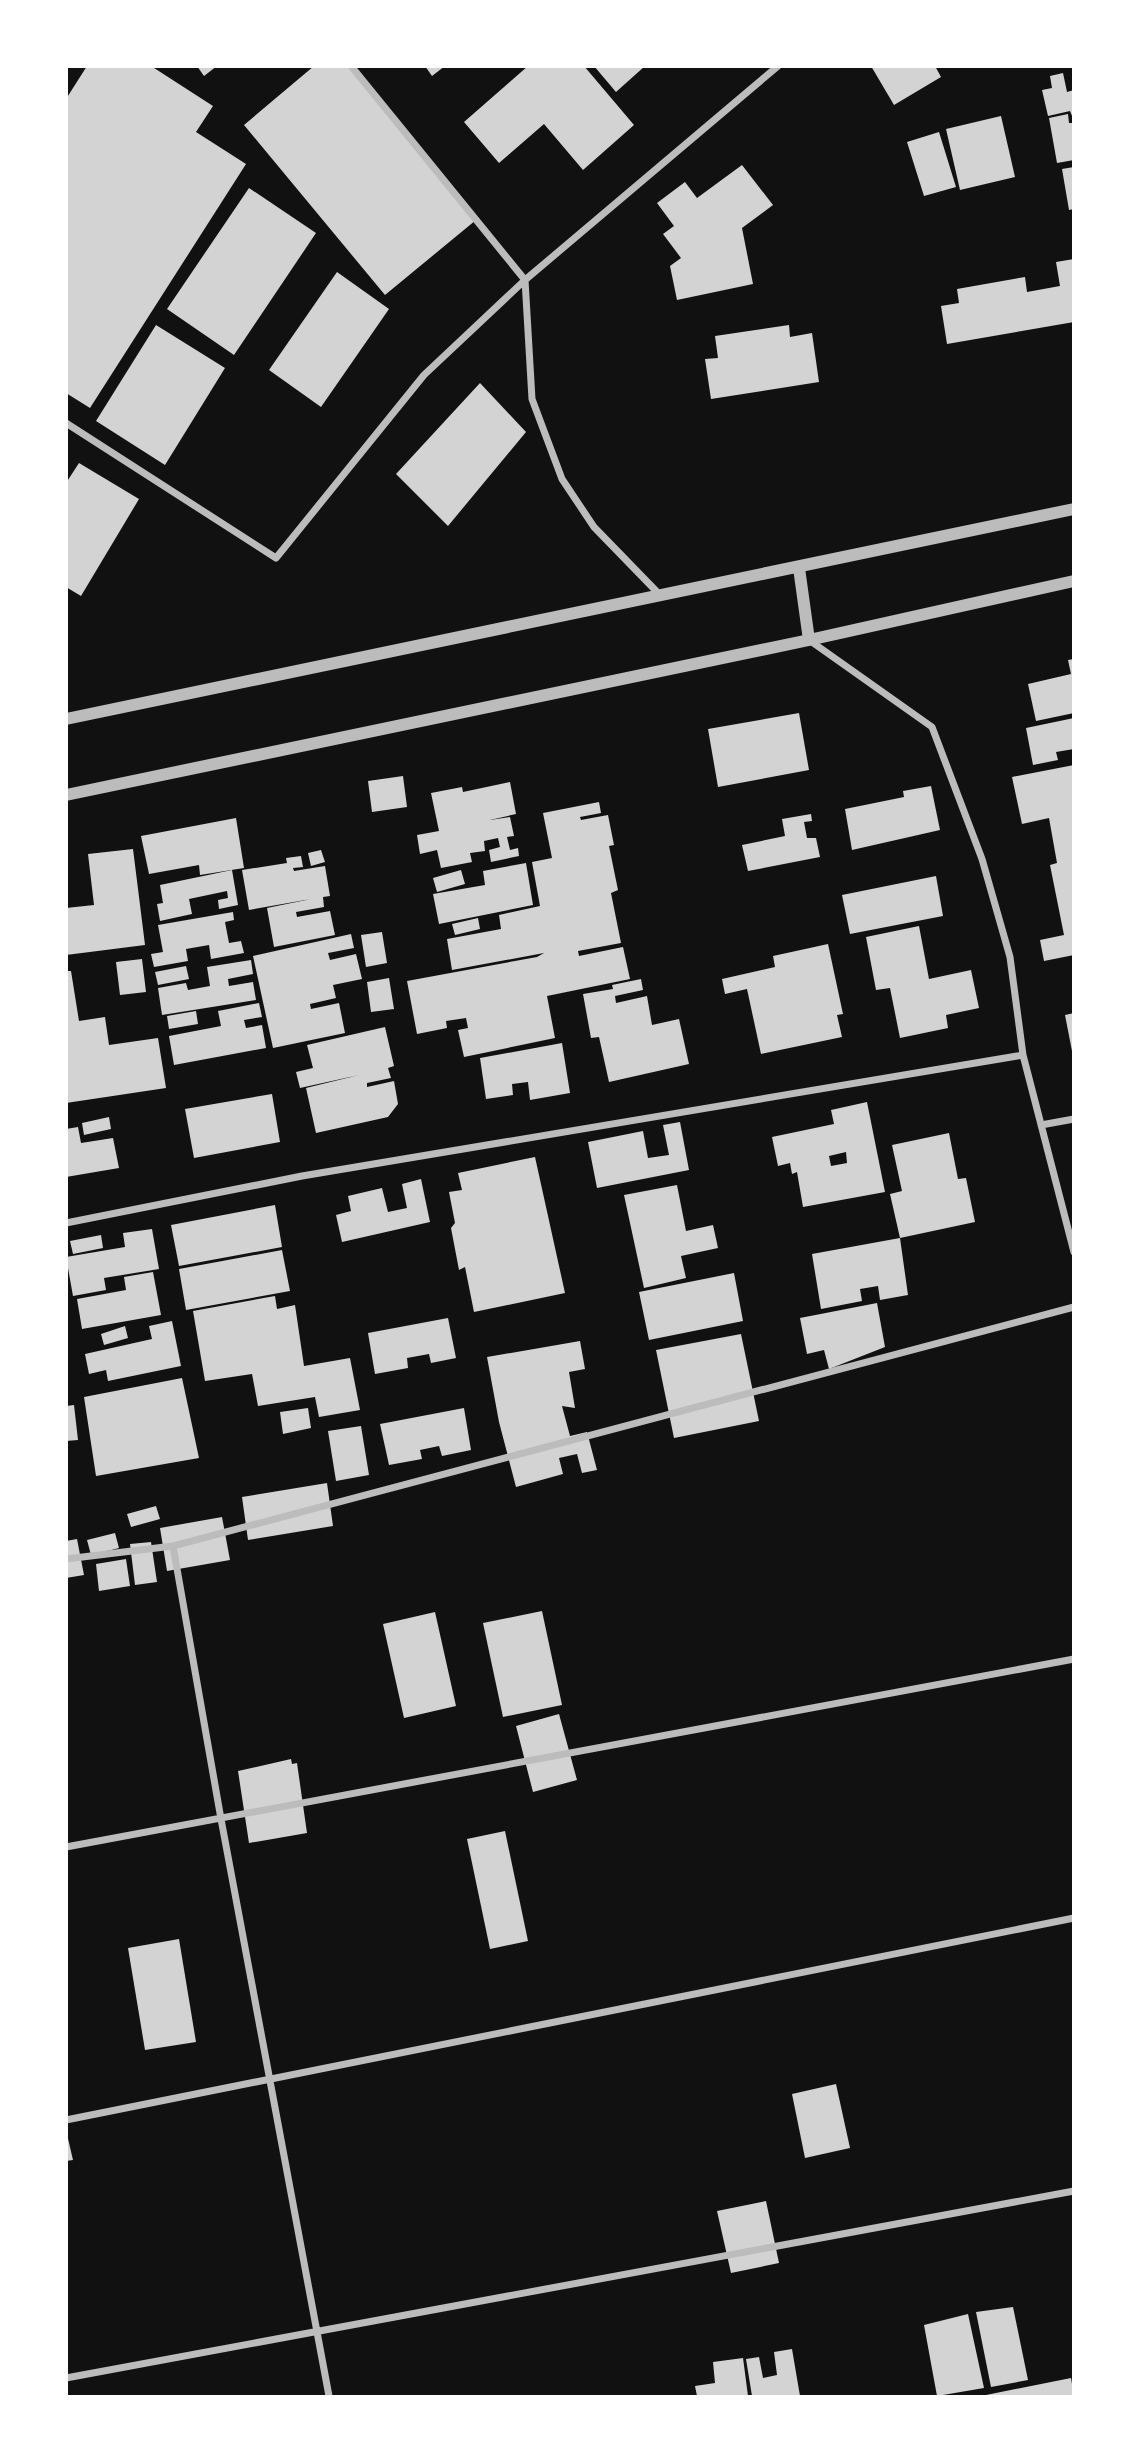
<svg xmlns="http://www.w3.org/2000/svg" width="1140" height="2463" font-family="Ubuntu,sans-serif">
<rect width="100%" height="100%" fill="#111"/>
<!-- building -->
<path fill="#d3d3d3" fill-rule="evenodd" d="M87,66H151L213,106L196,132L246,164L90,408L66,393V99Z
M197,66H217L204,76Z
M314,66H350L476,220L385,295L244,125Z
M425,66H445L432,76Z
M528,66H584L634,125L583,170L544,124L499,163L464,122Z
M594,66H645L616,92Z
M871,66H935L941,77L894,105Z
M1063,73L1067,92L1074,90V121L1070,111L1048,116L1042,90L1052,88L1050,76Z
M1068,114L1069,123H1074V160L1057,163L1049,118Z
M1001,116L1015,177L960,190L946,129Z
M939,132L956,187L924,196L907,142Z
M742,165L773,205L742,228L753,284L677,300L670,266L681,258L663,234L674,226L657,203L685,182L697,198Z
M1074,167V209L1069,210L1062,169Z
M249,188L316,233L234,355L167,309Z
M1074,259V322L947,344L941,306L959,303L957,289L1025,277L1027,292L1060,286L1056,262Z
M337,272L389,309L321,407L269,370Z
M156,325L225,368L165,465L96,421Z
M789,325L790,337L812,333L819,382L711,399L705,359L718,358L715,336Z
M480,383L526,432L448,526L396,474Z
M79,463L139,499L81,596L66,587V483Z
M1074,659V713L1036,721L1028,684L1071,674L1068,660Z
M799,713L809,770L718,787L708,729Z
M1074,718V749L1056,752L1058,760L1033,765L1026,728Z
M1074,765V955L1044,961L1040,940L1064,935L1050,865L1057,863L1049,818L1022,824L1012,777Z
M403,776L407,807L372,812L368,781Z
M510,782L516,814L490,820L510,817L514,836L507,837L510,850L518,848L519,856L491,862L489,850L500,847L498,838L484,841L485,851L470,853L472,862L441,868L437,850L420,854L417,835L439,831L431,793L462,787L463,792Z
M931,786L940,830L852,850L845,809L904,797L903,791Z
M599,802L601,813L580,817L581,820L608,815L614,845L609,846L618,890L611,893L621,943L578,951L579,956L623,947L630,979L547,996L555,1038L464,1057L458,1030L468,1028L466,1018L446,1021L447,1028L417,1034L407,981L537,957L544,953L452,970L447,939L501,929L499,915L540,906L532,862L552,858L543,813Z
M811,814L812,821L804,822L807,838H816L820,857L748,871L742,845L785,836L782,819Z
M236,818L244,868L200,875L199,865L149,874L141,836Z
M133,849L145,945L66,955V908L94,905L88,854Z
M321,850L325,862L311,866L308,853Z
M301,856L303,867L293,868L294,871L325,866L330,896L323,897L324,907L296,912L297,917L330,911L335,935L274,947L267,908L311,899L249,910L242,870L287,863L286,858Z
M526,863L533,905L439,924L433,894L485,885L483,871Z
M232,870L238,905L219,909L218,900L228,898L227,891L189,899L192,914L160,921L157,904L163,903L160,885Z
M461,870L465,884L437,892L433,878Z
M936,876L943,916L850,934L842,895Z
M233,912L234,920L225,922L229,943L241,941L244,953L211,959L209,945L186,949L188,961L154,967L151,954L163,952L158,925Z
M478,918L480,929L455,935L452,924Z
M919,926L929,979L971,970L979,1008L946,1015L948,1028L900,1038L890,988L876,990L866,937Z
M382,932L387,963L366,967L361,935Z
M351,934L354,948L328,953L330,960L356,954L362,979L333,985L336,998L310,1004L311,1009L339,1003L345,1033L273,1048L253,956Z
M828,944L843,1014L837,1015L842,1037L761,1054L747,989L725,994L722,979L775,967L773,956Z
M142,959L146,992L120,995L116,962Z
M251,960L253,974L228,979L229,986L253,982L256,1000L162,1015L158,988L186,983L188,990L210,986L207,967Z
M186,966L189,979L158,985L155,972Z
M66,971H71L79,1021L105,1017L109,1045L158,1038L166,1088L66,1103Z
M389,978L394,1009L371,1012L367,982Z
M641,979L643,990L615,996L616,1003L647,996L652,1025L679,1019L689,1064L609,1082L599,1037L591,1038L583,994L613,989L612,985Z
M259,1003L262,1017L244,1020L246,1028L262,1025L266,1048L174,1065L169,1036L221,1026L218,1011Z
M196,1011L198,1024L169,1029L167,1016Z
M1074,1013V1051H1072L1065,1015Z
M385,1027L394,1066L388,1068L391,1078L367,1083V1087L394,1081L398,1104L388,1117L316,1133L306,1088L359,1075L300,1088L296,1072L313,1068L307,1045Z
M562,1043L570,1093L530,1100L528,1082L512,1084L513,1095L486,1099L480,1058Z
M272,1094L280,1142L194,1158L185,1109Z
M867,1102L885,1192L803,1207L797,1172L792,1174L790,1163L778,1166L772,1137L834,1124L831,1110ZM846,1152L847,1163L831,1166L829,1156Z
M109,1117L111,1129L84,1135L82,1123Z
M680,1122L689,1170L597,1188L588,1142L643,1131L648,1158L669,1155L663,1125Z
M78,1127L81,1143L113,1138L119,1168L66,1177V1129Z
M949,1133L958,1179L966,1178L975,1222L900,1238L908,1295L880,1300L878,1286L860,1289L862,1301L821,1309L812,1254L900,1238L890,1194L902,1191L892,1145Z
M535,1157L565,1293L474,1312L465,1267L459,1270L451,1228L455,1223L449,1192L462,1190L458,1173Z
M421,1179L430,1222L342,1242L336,1215L351,1211L348,1196L382,1188L388,1212L407,1208L402,1184Z
M677,1185L686,1231L713,1225L718,1248L681,1256L686,1278L644,1288L624,1195Z
M275,1205L282,1247L179,1266L171,1225Z
M152,1229L159,1269L104,1278L106,1290L73,1296L66,1257L125,1247L123,1233Z
M101,1235L103,1248L73,1254L70,1241Z
M282,1250L290,1291L186,1310L179,1269Z
M153,1272L161,1315L82,1329L77,1299L126,1290L124,1277Z
M734,1273L743,1321L649,1340L639,1292Z
M275,1296L277,1309L295,1305L304,1366L350,1358L360,1410L319,1417L315,1397L258,1406L252,1374L205,1381L193,1311Z
M877,1303L885,1347L829,1369L824,1350L807,1354L800,1318Z
M448,1318L456,1358L431,1363L429,1354L407,1358L408,1368L375,1374L368,1333Z
M172,1321L181,1366L108,1381L106,1370L89,1374L85,1354L152,1339L149,1326Z
M125,1326L128,1338L104,1345L101,1334Z
M741,1334L759,1421L674,1438L656,1350Z
M580,1341L585,1369L569,1372L575,1408L562,1406L570,1436L587,1432L597,1470L582,1473L577,1454L559,1458L563,1474L516,1487L499,1422L487,1357Z
M182,1378L199,1458L96,1476L84,1397Z
M74,1405L78,1440L66,1441V1406Z
M308,1408L311,1428L283,1434L280,1412Z
M464,1408L471,1450L442,1456L439,1446L420,1450L422,1459L389,1465L380,1424Z
M361,1426L369,1475L336,1481L328,1431Z
M327,1483L333,1526L248,1540L242,1497Z
M156,1506L160,1519L131,1527L127,1514Z
M222,1517L230,1560L167,1571L160,1528Z
M115,1533L119,1548L91,1555L87,1540Z
M77,1539L84,1575L66,1578V1541Z
M151,1542L157,1582L135,1585L130,1544Z
M126,1559L130,1586L99,1591L96,1564Z
M542,1611L562,1705L503,1717L483,1623Z
M435,1612L456,1706L404,1718L383,1624Z
M559,1714L577,1780L533,1792L516,1726Z
M291,1759L292,1764L297,1763L307,1833L249,1843L238,1771Z
M505,1831L528,1941L490,1949L467,1839Z
M179,1939L196,2042L145,2050L128,1948Z
M836,2084L850,2148L805,2158L792,2094Z
M66,2130L73,2160L66,2161Z
M766,2201L779,2263L731,2273L717,2211Z
M1013,2307L1028,2380L991,2387L976,2312Z
M968,2314L984,2388L937,2396L924,2325Z
M792,2349L800,2396H752L746,2359L759,2357L763,2378L777,2375L774,2352Z
M743,2358L748,2396H697L695,2386L715,2383L713,2362Z
M1071,2378L1074,2396H986V2395Z"/>
<g fill="none" stroke-linecap="round" stroke-linejoin="round">
<!-- minor -->
<path stroke="#bcbcbc" stroke-width="7" d="M351,66L525,280L532,399L562,479L594,527L660,595
M66,423L276,558L424,375L525,280L778,66
M1023,1055L1074,1252
M1041,1125L1074,1119
M66,1223L302,1176L1023,1055L1010,957L982,859L932,727L809,640
M173,1546L221,1819L329,2396
M66,1559L173,1546L1074,1307
M66,1847L1074,1659
M66,2120L1074,1918
M66,2378L1074,2191"/>
<!-- tertiary -->
<path stroke="#bcbcbc" stroke-width="12" d="M799,568L809,640
M66,719L1074,509
M66,795L809,640L1074,581"/>
</g>
<!-- border -->
<rect width="1140" height="2463" fill="none" stroke="#ffffff" stroke-width="136"/>
</svg>
